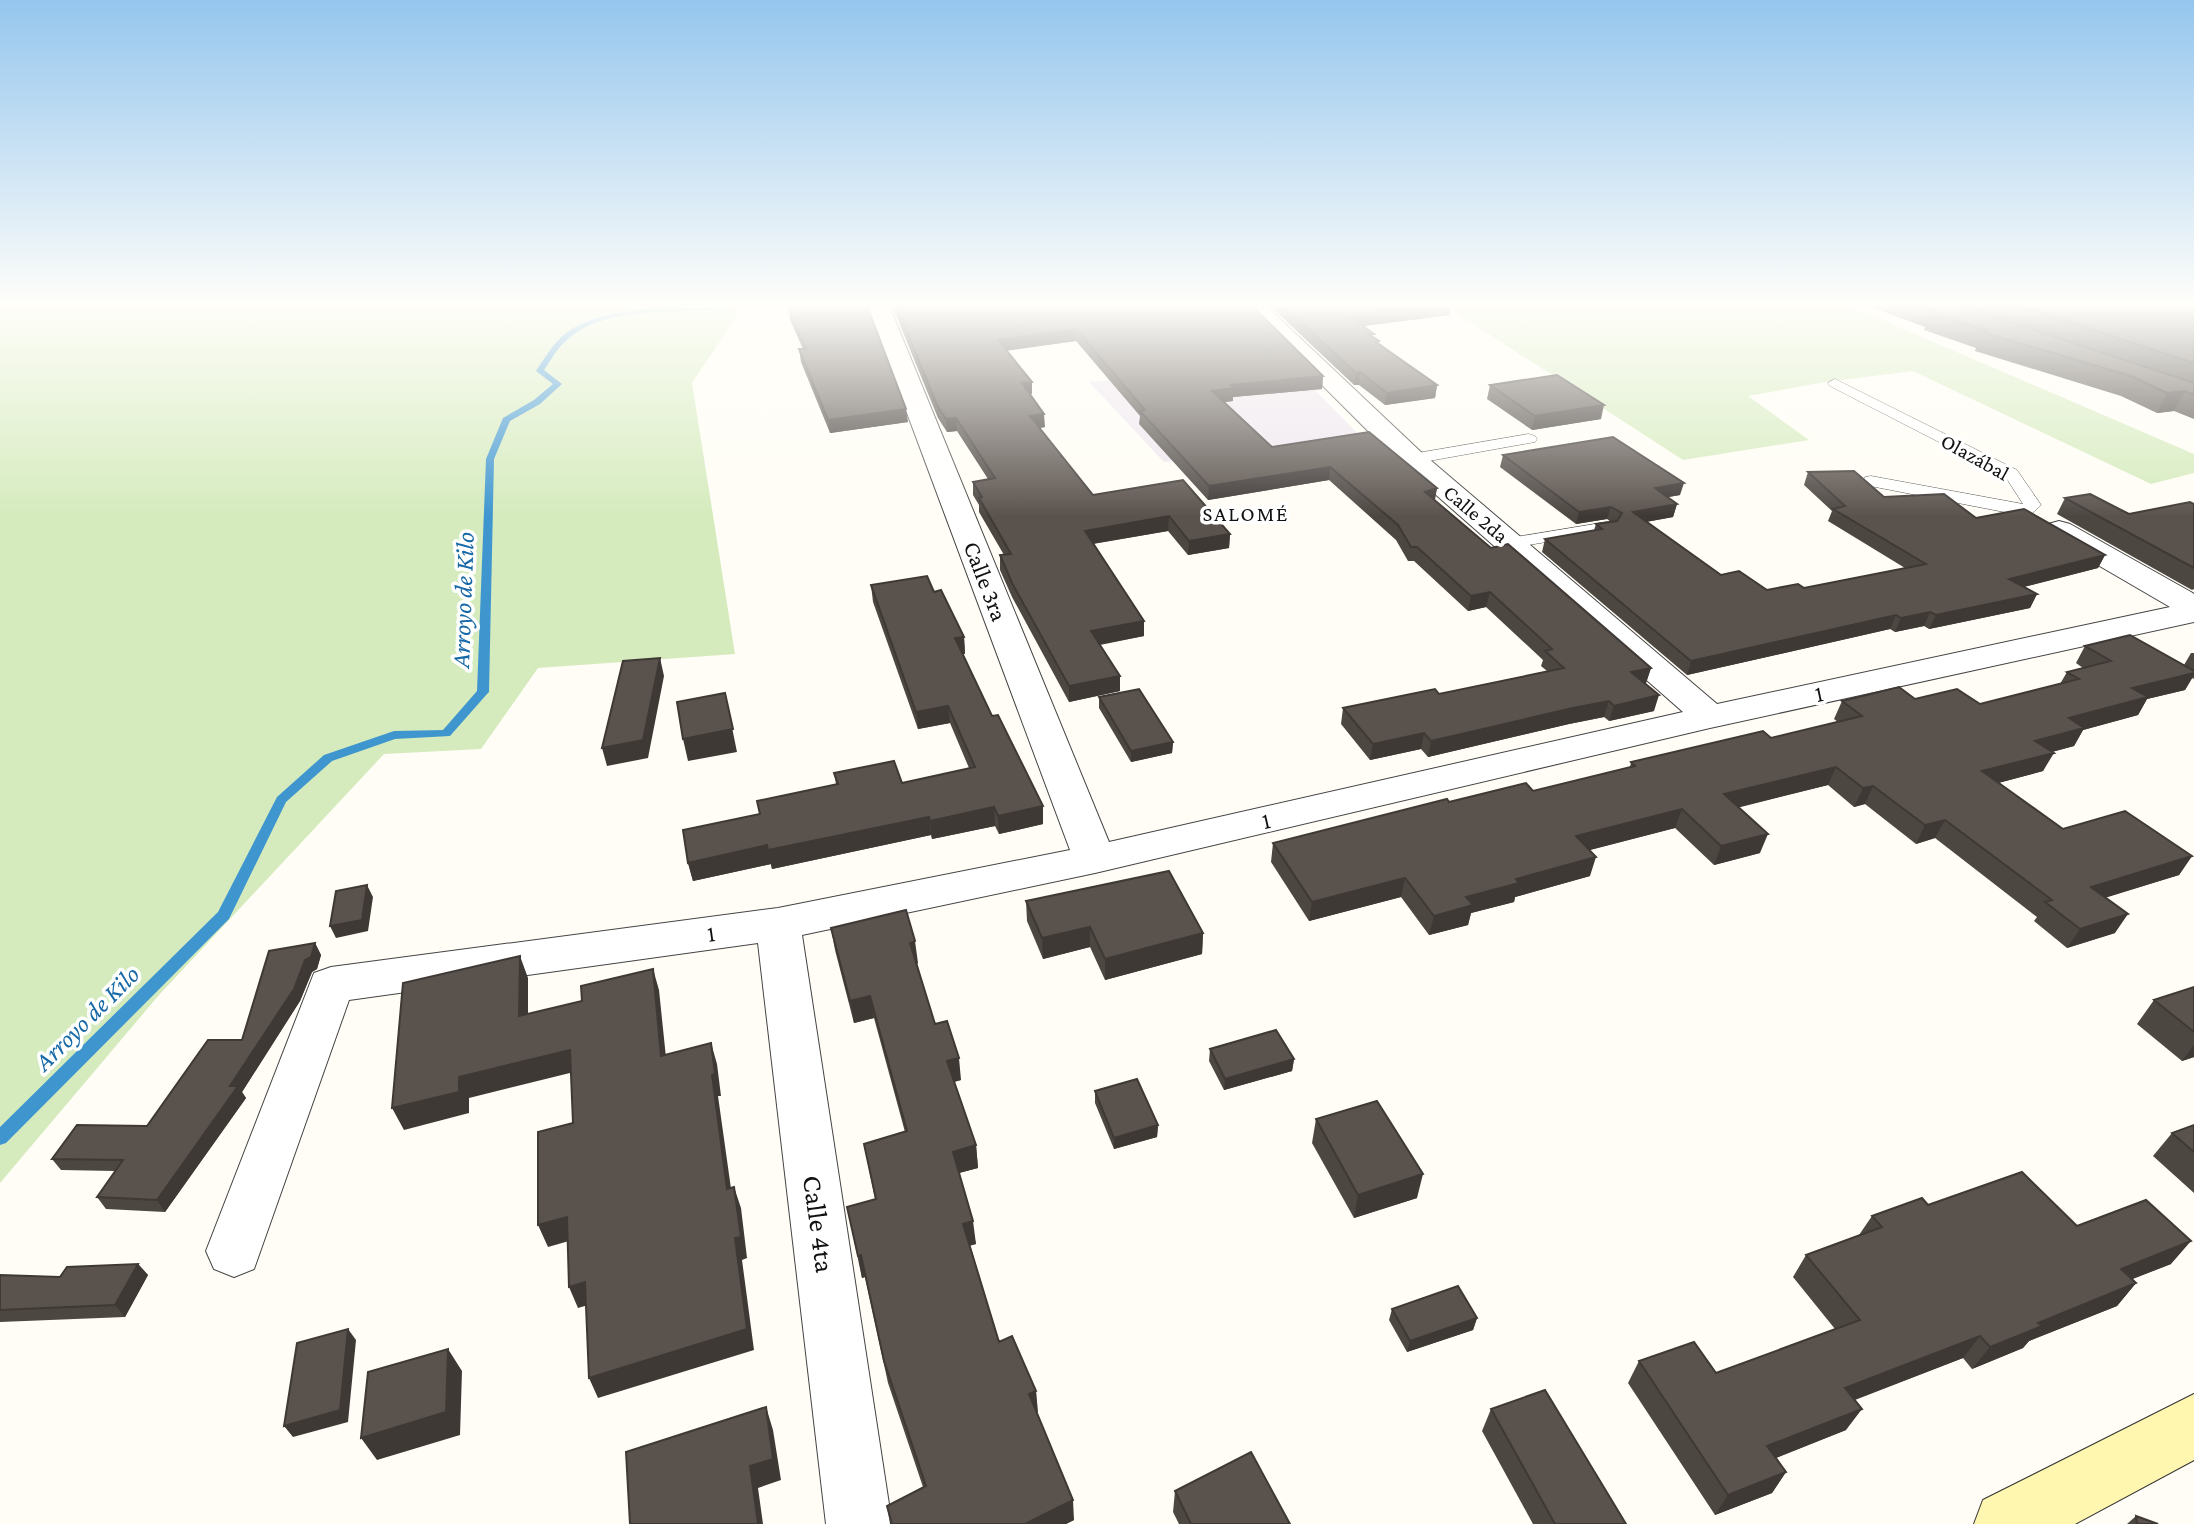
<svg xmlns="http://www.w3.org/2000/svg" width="2194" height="1524" font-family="'Crimson Pro',serif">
<rect width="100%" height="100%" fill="#fffdf5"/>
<!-- industrial -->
<path fill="#eee6ef" d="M1218,370L1310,385L1361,437L1164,462L1089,382Z"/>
<!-- green -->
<path fill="#d5ebbd" d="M0,303H745L692,383L735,654L538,668L481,749L384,754L159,995L0,1183Z
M1441,303H1843L2194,454V473L2151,484L1913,371L1825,382L1748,396L1809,440L1683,460Z"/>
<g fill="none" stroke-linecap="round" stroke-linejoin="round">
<!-- stream -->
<path fill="#3f96cf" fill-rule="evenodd" d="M733,303C719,312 702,310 686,311C647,313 597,312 567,340C557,348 551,360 544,370L562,384L540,404L510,421L494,459L489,692L487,694L450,736L395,739L332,761L286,802L229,919L6,1143L0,1145V1127L218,912L277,797L324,755L394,731L443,730L477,691L486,459L503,418L534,400L553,384L536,371C545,358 553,343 566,333C604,306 657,309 701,306C712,306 722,303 733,303Z"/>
<defs>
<path id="lane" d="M1835,379L2017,470L2041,505L2031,515L2025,516L1865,485L1863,481L1865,477L1871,476L2023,504L2005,476L1830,386L1828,383Z
M1529,434L1535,436L1537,439L1535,442L1412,464L1404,459L1412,454Z
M1607,522L1613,523L1616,527L1613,531L1510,548L1501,543L1510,538Z"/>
<path id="street" d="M866,303H888L1109,842L1683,712L1402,465L1240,303H1263L1422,453L1717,704L2170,607L2048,536L2044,530L2048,524L2059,521L2070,524L2191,592L2194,594V622L1710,728L1095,873L802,935L892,1524H826L758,943L349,1000L254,1269L234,1277L214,1269L206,1251L314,973L331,967L778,908L1070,850Z"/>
<path id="secondary" d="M2194,1394V1460L2075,1524H1974L1983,1500Z"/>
</defs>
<!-- lane casing -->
<use href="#lane" stroke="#444" stroke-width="1"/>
<!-- street casing -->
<use href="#street" stroke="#444" stroke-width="2"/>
<!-- secondary casing -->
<use href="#secondary" stroke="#333" stroke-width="2"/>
<!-- lane -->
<use href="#lane" fill="#fff" fill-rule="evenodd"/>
<!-- street -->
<use href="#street" fill="#fff" fill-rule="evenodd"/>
<!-- secondary -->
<use href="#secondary" fill="#fff6b0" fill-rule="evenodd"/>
</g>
<!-- wall -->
<path fill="#4d4742" d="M793,303H866L908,422L830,433L801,362L799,349H803L790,320L789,309L795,308Z
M891,303H1249L1323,376L1322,389L1233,397V401L1224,402L1272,447L1437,488L1435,500L1491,548L1651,668L1646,683H1645L1654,711L1609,721L1604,717L1569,724L1428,757L1421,749L1370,760L1341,724L1343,708L1439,694L1547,671L1541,666L1543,660L1486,607L1468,611L1414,561H1408L1396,540L1329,480L1208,500L1139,424L1140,416L1076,341L1007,350L1032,394H1030L1045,427L1040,428L1093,495L1230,534L1229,548L1188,555L1168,531L1093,544L1144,621V636L1100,645L1120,676V691L1069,702L1012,597L1000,570V555H1004L979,512V505L973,495V482L988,479L957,431L947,432L938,418Z
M1267,303H1451L1450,315L1363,326L1373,337L1379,341L1378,344L1437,385L1435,398L1385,405L1359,385H1354Z
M1860,303H2194V419L2174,411L2157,413L2121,396L1975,351L1976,348L1924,330L1925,327Z
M1490,385L1601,419L1532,430L1487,399Z
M1503,455L1680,495L1668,497L1677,504L1673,517L1646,522L1721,575L1767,590L1804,588L1905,568L1828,521L1832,511L1804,485L1808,472L1884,497L1976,518L2105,555L2098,568L2024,587L2037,594L2030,608L1929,629L1924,626L1895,632L1890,629L1687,675L1542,552L1545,539L1594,530L1596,524L1611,522L1607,519L1576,524L1500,467Z
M2065,498L2129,514L2194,504V589L2192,590L2057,514Z
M871,585L934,592L964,637L965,654H963L992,716L1043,806V824L999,834L995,826L932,839L931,835L772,869L771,864L693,881L688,863L760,814L836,784L834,773L902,783L969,768L950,723L918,729L873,602Z
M2085,646L2184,665L2191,653H2194V679L2192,678L2185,690L2147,699L2138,715L2083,730L2074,746L2052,752L2043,771L1998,783L2063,829L2192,856L2179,875L2106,897L2115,933L2067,948L2034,921L2037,917L1935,838L1916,844L1865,804L1854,807L1828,785L1739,807L1760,853L1714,865L1675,828L1589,850L1590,876L1515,897L1514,902L1471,913L1468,925L1429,935L1401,897L1309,921L1271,862L1273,843L1449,802L1533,791L1630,767L1631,762L1771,738L1838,722L1834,719L1842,701L1915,699L1980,704L2060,684L2067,672L2083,668L2076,663Z
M1099,697L1173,742L1172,753L1131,762L1099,708Z
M1026,901L1203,933L1202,954L1105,980L1090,947L1043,959L1027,921Z
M831,928L918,963L917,964L935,1024L961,1080L954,1082L976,1145L978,1168L959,1173L976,1244L970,1245L999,1342L1036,1391L1037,1413L1074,1520L1066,1524H890L887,1506L923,1487L888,1383L865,1277L862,1278L847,1207L875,1199L864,1144L905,1132L874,1018L854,1023L835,950Z
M315,943L321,955L317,969L312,972L300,1001L242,1092L246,1098L165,1212L106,1209L97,1197L115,1171L61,1170L52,1159L147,1126L242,1040Z
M2194,987V1057L2182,1061L2137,1024L2154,1000Z
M1210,1049L1294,1059L1292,1071L1224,1090L1209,1061Z
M1095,1091L1158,1125L1157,1137L1114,1149L1095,1103Z
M1316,1119L1417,1198L1354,1218L1312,1143Z
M2194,1125V1193L2153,1156L2172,1133Z
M1928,1205L2077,1226L2171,1264L2132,1279L2136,1283L2117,1306L2029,1341L2023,1348L1972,1369L1963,1358L1855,1400L1846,1430L1776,1458L1786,1472L1772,1493L1715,1515L1628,1383L1639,1361L1716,1373L1835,1329L1793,1277L1806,1255L1859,1235L1872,1216Z
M138,1264L148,1275L125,1317L0,1322V1275L60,1277Z
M1392,1309L1477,1318L1473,1330L1407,1352L1389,1320Z
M1491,1409L1626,1524H1533L1482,1431Z
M1175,1491L1290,1524H1179L1173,1512Z
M2136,1516L2158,1524H2127Z"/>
<!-- shaded-wall -->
<path fill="#3f3936" d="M1451,303L1450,315L1348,328L1349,316Z
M1076,329V341L998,352V340Z
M1360,372L1359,385H1354L1356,373Z
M1323,376L1322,389L1233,397V401L1211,404L1212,391L1231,385Z
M1032,382V394L1022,395V383Z
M1437,385L1435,398L1385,405L1387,393Z
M2185,391L2174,411L2157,413L2167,393Z
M1604,405L1601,419L1532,430L1535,416Z
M906,409L908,422L830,433L828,420Z
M1044,414L1045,427L1031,429L1030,416Z
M956,418L957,431L947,432L946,419Z
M1330,467L1329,480L1208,500L1209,486Z
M1684,483L1680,495L1652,500L1655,488Z
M1437,488L1434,502L1425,492Z
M1677,504L1673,517L1629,525L1633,512Z
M1611,507L1607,519L1576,524L1579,512Z
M1169,516L1168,531L1085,545V531Z
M1230,534L1229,548L1188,555L1189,541Z
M2105,555L2098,568L2003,592L2009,579Z
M1490,592L1486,607L1468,611L1471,596Z
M2037,594L2030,608L1929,629L1936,615Z
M1930,612L1924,626L1895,632L1901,618Z
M1896,615L1890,629L1687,675L1691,661Z
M1144,621V636L1091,646V631Z
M964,637L965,654L956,655L955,638Z
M660,658L664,676L648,758L607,766L602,748Z
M1651,668L1646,683L1627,687L1631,672Z
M2194,673V675L2185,690L2147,699L2138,715L2083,730L2074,746L2025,759L2035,741L2069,718L2132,688Z
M1120,676V691L1069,702V686Z
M725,693L737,752L688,761L683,739Z
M1659,695L1654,711L1609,721L1614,706Z
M1609,701L1604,717L1569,724L1428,757L1431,741L1573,708Z
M948,706L950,723L918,729L916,712Z
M1424,733L1421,749L1370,760L1373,744Z
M1173,742L1172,753L1131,762V751Z
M2054,753L2043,771L1972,790L1982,771Z
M1836,767L1828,785L1717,813L1724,794Z
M1873,786L1865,804L1854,807L1863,788Z
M1043,806V824L999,834L998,816Z
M994,807L995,826L932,839L930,821Z
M1682,809L1675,828L1571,855L1576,836Z
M929,817L931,835L772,869L768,850Z
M1945,820L1935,838L1916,844L1925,825Z
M1768,834L1760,853L1714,865L1721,846Z
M767,845L771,864L693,881L688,863Z
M2192,856L2179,875L2079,906L2091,887Z
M1596,857L1590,876L1515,897L1514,902L1471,913L1468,925L1429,935L1434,916L1466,897L1516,879Z
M1405,878L1401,897L1309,921L1312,902Z
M367,885L373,897L368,931L336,938L330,926Z
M2128,914L2115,933L2067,948L2080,929Z
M1090,927V947L1043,959L1042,938Z
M1203,933L1202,954L1105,980V959Z
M915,941L918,963L913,965L910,943Z
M315,943L321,955L317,969L312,972L300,1001L242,1092L246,1098L165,1212L157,1200L230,1086Z
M520,956L528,978V1037L519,1016Z
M653,969L659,990L668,1077L661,1056Z
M870,996L874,1018L854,1023L850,1001Z
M711,1043L717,1064L721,1096H718L734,1210L727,1189L712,1075Z
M2194,1045V1057L2182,1061Z
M570,1050L578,1071L469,1098V1113L404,1130L392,1108L459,1077Z
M959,1058L961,1080L949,1083L947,1061Z
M1294,1059L1292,1071L1224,1090L1225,1079Z
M1158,1125L1157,1137L1114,1149V1138Z
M976,1145L978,1168L955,1174L953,1152Z
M1423,1174L1417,1198L1354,1218L1358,1195Z
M734,1187L741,1208L747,1258L742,1260L754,1350L598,1398L589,1378L735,1238Z
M567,1217L576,1239L548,1247L538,1225Z
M973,1221L976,1244L966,1247L963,1224Z
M2191,1241L2171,1264L2102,1291L2121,1269Z
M861,1255L865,1277L862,1278L858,1256Z
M138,1264L148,1275L125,1317L115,1305Z
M585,1282L595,1303L578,1308L569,1287Z
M2136,1283L2117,1306L2029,1341L2023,1348L1972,1369L1990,1347L2038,1323Z
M1477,1318L1473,1330L1407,1352L1410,1341Z
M348,1329L356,1340L348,1422L293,1437L284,1426Z
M1980,1336L1963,1358L1830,1409L1845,1388Z
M448,1349L462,1371L460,1435L377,1460L361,1438Z
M1036,1391L1038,1412L1031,1416L1029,1394Z
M766,1407L773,1430L781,1480L758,1488L763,1524H758L750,1466Z
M1862,1409L1846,1430L1753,1467L1767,1446Z
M1786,1472L1772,1493L1715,1515L1728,1495Z
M1073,1500L1074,1520L1066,1524H1025Z"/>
<!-- building -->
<path fill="#5a524d" stroke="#3f3936" stroke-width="2" d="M797,303H866L906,409L828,420L799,349H806L789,309L799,307Z
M895,303H1249L1323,376L1231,385L1234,388L1212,391L1272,447L1369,432L1437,488L1425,492L1491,548L1508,544L1651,668L1631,672L1659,695L1614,706L1609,701L1573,708L1431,741L1424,733L1373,744L1343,708L1435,689L1439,694L1564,668L1545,651L1552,649L1490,592L1471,596L1417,547H1411L1398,525L1330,467L1209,486L1140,411L1145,410L1076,329L998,340L1032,382L1022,383L1044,414L1030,416L1093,495L1183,480L1230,534L1189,541L1169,516L1085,531L1144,621L1091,631L1120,676L1069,686L1012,583L1000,555L1011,554L979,498L982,497L973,482L995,478L956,418L946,419L937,405Z
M1280,303H1451L1349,316L1374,334H1369L1379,341L1376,342L1437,385L1387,393L1360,372L1356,373Z
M1915,303H1952L2194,383V395L2185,391L2167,393L2131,376L1982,332L1987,331L1931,312L1936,310Z
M2011,303H2194V363Z
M1557,375L1604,405L1535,416L1490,385Z
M1613,437L1684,483L1655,488L1677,504L1633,512L1721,575L1739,571L1767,590L1798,584L1804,588L1926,564L1833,509L1845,506L1808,472L1854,471L1884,497L1944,494L1976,518L2024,509L2105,555L2009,579L2037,594L1936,615L1930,612L1901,618L1896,615L1691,661L1545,539L1602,529L1596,524L1617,521L1622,513L1611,507L1579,512L1503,455Z
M2090,494L2129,514L2190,502L2194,504V568L2065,498Z
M927,576L934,592L941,590L964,637L955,638L992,716L998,715L1043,806L998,816L994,807L930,821L929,817L768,850L767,845L688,863L683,830L760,814L757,801L838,784L834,773L894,761L902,783L975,767L948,706L916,712L871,585Z
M2130,635L2194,671V673L2132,688L2148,697L2069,718L2084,728L2035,741L2054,753L1982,771L2063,829L2125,811L2192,856L2091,887L2128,914L2080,929L2045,902L2052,900L1945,820L1925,825L1873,786L1863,788L1836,767L1724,794L1768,834L1721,846L1682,809L1576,836L1596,857L1516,879L1519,883L1466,897L1473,905L1434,916L1405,878L1312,902L1273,843L1447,799L1449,802L1526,783L1533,791L1635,766L1631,762L1763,731L1771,738L1862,716L1842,701L1899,687L1915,699L1957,689L1980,704L2079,679L2067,672L2111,661L2085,646Z
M660,658L643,740L602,748L623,661Z
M1139,689L1173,742L1131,751L1099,697Z
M725,693L733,729L683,739L677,702Z
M1169,871L1203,933L1105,959L1090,927L1042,938L1026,901Z
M367,885L362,920L330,926L336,891Z
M906,910L915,941L910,943L935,1024L947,1021L959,1058L947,1061L976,1145L953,1152L973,1221L963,1224L999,1342L1012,1336L1036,1391L1029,1394L1073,1500L1025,1524H892L887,1506L926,1486L884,1361L861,1255L858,1256L847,1207L876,1199L864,1144L907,1131L870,996L850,1001L831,928Z
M315,943L311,957L305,960L294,989L230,1086H238L157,1200L97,1197L123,1160L52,1159L77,1125L147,1126L208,1040H242L269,951Z
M520,956L519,1016L582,1001L581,986L653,969L661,1056L711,1043L715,1074L712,1075L727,1189L734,1187L741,1237L735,1238L747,1329L589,1378L585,1282L569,1287L567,1217L538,1225V1132L573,1123L570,1050L459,1077V1092L392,1108L403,983Z
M2194,987V1032L2154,1000Z
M1276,1030L1294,1059L1225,1079L1210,1049Z
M1137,1079L1158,1125L1114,1138L1095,1091Z
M1377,1101L1423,1174L1358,1195L1316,1119Z
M2194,1125V1152L2172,1133Z
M2022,1172L2077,1226L2146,1200L2191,1241L2121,1269L2136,1283L2038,1323L2042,1326L1990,1347L1980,1336L1845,1388L1862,1409L1767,1446L1786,1472L1728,1495L1639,1361L1694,1342L1716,1373L1860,1320L1806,1255L1882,1227L1872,1216L1922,1198L1928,1205Z
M138,1264L115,1305L0,1310V1275L60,1277L67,1267Z
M1458,1286L1477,1318L1410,1341L1392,1309Z
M348,1329L340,1410L284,1426L297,1343Z
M448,1349L446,1412L361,1438L368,1372Z
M1545,1390L1626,1524H1555L1491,1409Z
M766,1407L773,1459L750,1466L758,1524H630L626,1452Z
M1251,1452L1290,1524H1191L1175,1491Z
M2136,1516L2158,1524H2137Z"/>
<!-- sky -->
<linearGradient id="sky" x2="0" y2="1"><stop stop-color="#95c6ee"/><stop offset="0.59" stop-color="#fffefa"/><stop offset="1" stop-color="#fffefa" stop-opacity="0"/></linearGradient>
<rect width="2194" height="517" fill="url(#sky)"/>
<g text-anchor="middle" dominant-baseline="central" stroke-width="7" stroke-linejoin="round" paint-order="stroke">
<!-- far-street labels -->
<g font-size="21" fill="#111" stroke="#fff">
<text transform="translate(1975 457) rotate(29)">Olazábal</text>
<text transform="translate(1476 514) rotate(40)">Calle 2da</text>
</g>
<!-- far-neighbourhood labels -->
<g font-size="21" letter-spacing="2" fill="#111" stroke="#fff">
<text x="1246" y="514">SALOMÉ</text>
</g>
<!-- street labels -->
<g font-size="24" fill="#111" stroke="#fff">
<text transform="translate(986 581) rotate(69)">Calle 3ra</text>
<text transform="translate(1819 693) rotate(-12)">1</text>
<text transform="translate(1266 820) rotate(-13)">1</text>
<text transform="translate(711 933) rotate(-8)">1</text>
</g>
<!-- water labels -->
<g font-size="26" font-style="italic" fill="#1768a6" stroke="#fff">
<text transform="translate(463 600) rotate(-88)">Arroyo de Kilo</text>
<text transform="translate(87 1018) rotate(-45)">Arroyo de Kilo</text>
</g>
<!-- near-street labels -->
<g font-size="28" fill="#111" stroke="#fff">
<text transform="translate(819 1224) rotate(82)">Calle 4ta</text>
</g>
</g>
</svg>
